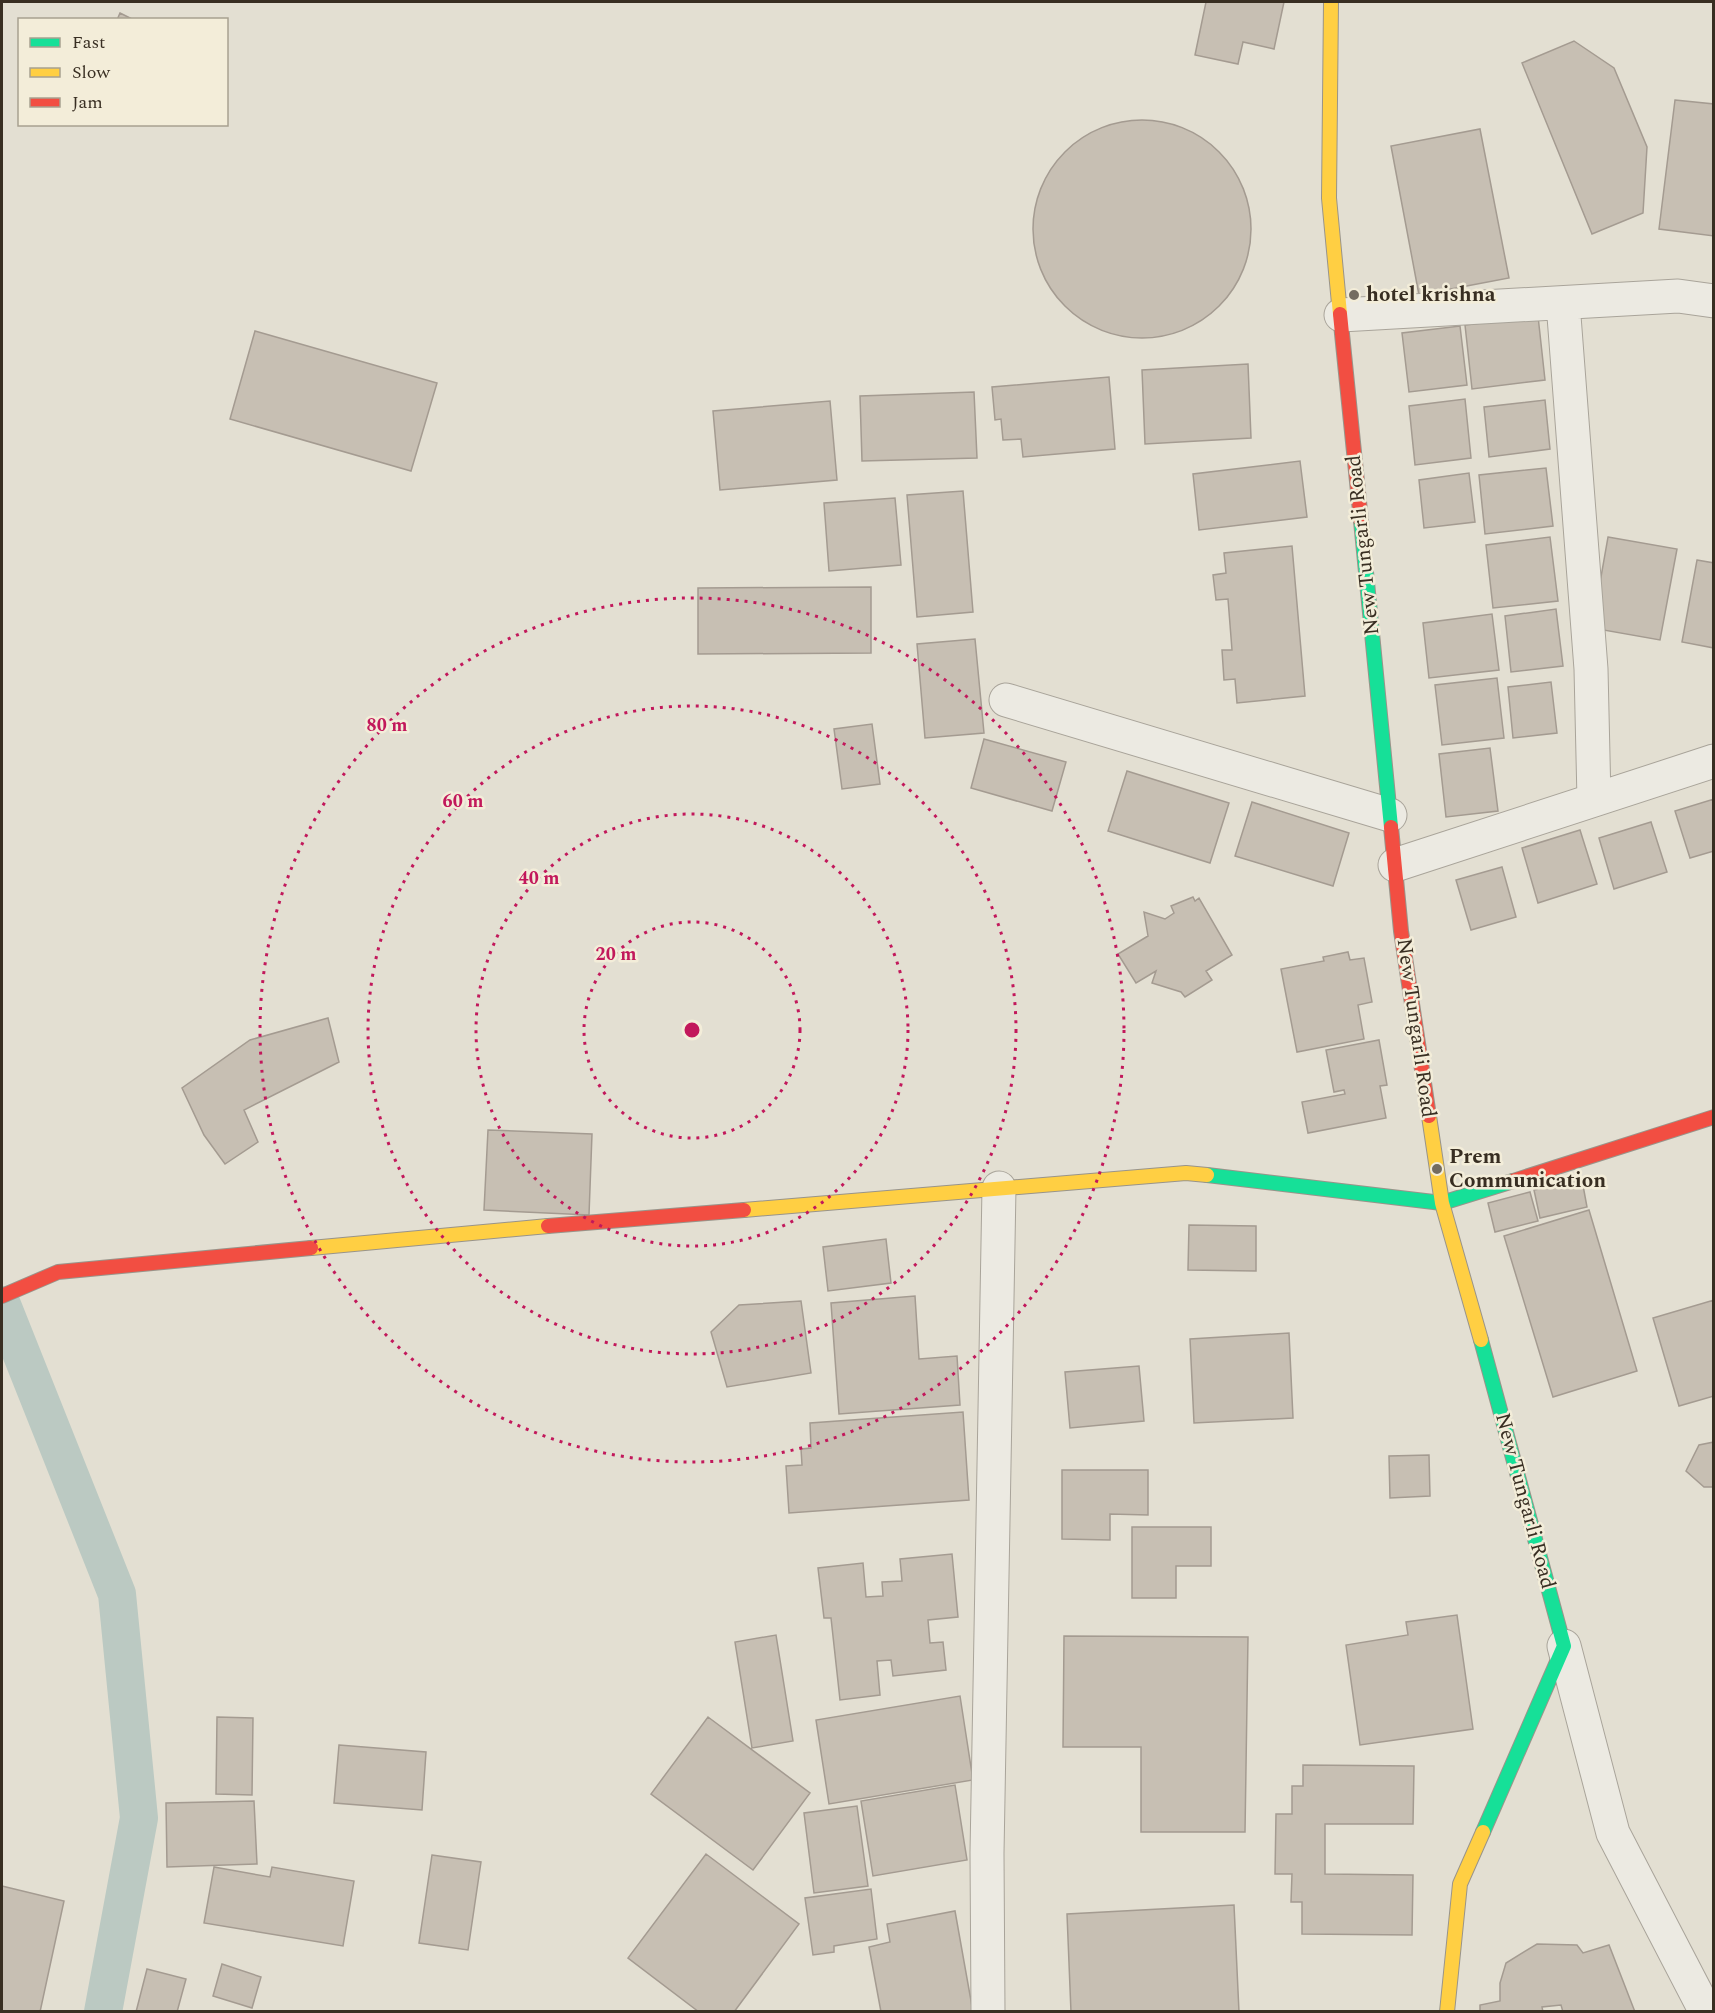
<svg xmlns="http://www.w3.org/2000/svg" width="1715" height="2013" font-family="Spectral,serif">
<rect width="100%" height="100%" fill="#e3dfd2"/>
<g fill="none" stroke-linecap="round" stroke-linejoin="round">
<!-- canal -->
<path stroke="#bbc9c2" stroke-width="38" d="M2,1305L117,1594L139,1818L103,2012"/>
</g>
<!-- building -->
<path fill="#c7bfb3" stroke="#a49b91" stroke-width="1.5" d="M1206,2H1284L1274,49L1243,42L1238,64L1195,55Z
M120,13L134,20H117Z
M1574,41L1614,68L1647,147L1643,213L1592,234L1522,63Z
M1675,100L1714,104V236L1659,229Z
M1033 229a109 109 0 1 1 218 0a109 109 0 1 1-218 0Z
M1480,129L1509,278L1419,295L1391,146Z
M1538,316L1545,380L1472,389L1465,325Z
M1460,326L1467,385L1409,392L1402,333Z
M255,331L437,383L411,471L230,419Z
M1248,364L1251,438L1145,444L1142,370Z
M1109,377L1115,449L1023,457L1021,439L1003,440L1001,419L995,420L992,387Z
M974,392L977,458L862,461L860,396Z
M1465,399L1471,458L1415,465L1409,406Z
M1545,400L1550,449L1489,457L1484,407Z
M830,401L837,480L720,490L713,411Z
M1300,461L1307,517L1199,530L1193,474Z
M1546,468L1553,526L1485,534L1479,475Z
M1469,473L1475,522L1424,528L1419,480Z
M963,491L973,612L917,617L907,495Z
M895,498L901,565L829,571L824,503Z
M1550,537L1558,601L1493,608L1486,545Z
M1608,537L1677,549L1660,640L1592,628Z
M1292,546L1305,696L1237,703L1235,679L1224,680L1222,650H1232L1228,599L1216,600L1213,575L1226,573L1224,553Z
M1697,560L1714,563V648L1682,642Z
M871,587V653L698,654V588Z
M1556,609L1563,666L1511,672L1505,616Z
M1492,614L1499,670L1429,678L1423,623Z
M975,639L984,733L925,738L917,644Z
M1497,678L1504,738L1442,745L1435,685Z
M1551,682L1557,733L1513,738L1508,687Z
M872,724L880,784L842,789L834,729Z
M984,739L1066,762L1052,811L971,788Z
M1490,748L1498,811L1446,817L1439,754Z
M1127,771L1229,803L1210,863L1108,831Z
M1714,799V851L1690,858L1675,811Z
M1252,802L1349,833L1333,886L1235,856Z
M1651,822L1667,872L1614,889L1599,838Z
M1580,830L1597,884L1538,903L1522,848Z
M1502,867L1516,917L1471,930L1456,880Z
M1193,897L1195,901L1199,898L1232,955L1206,971L1212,980L1185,997L1181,992L1152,983L1156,971L1136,983L1118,954L1148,936L1144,912L1165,919L1174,913L1171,906Z
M1348,952L1350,960L1364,958L1372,1002L1358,1005L1364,1039L1297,1052L1281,969L1324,961L1323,957Z
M328,1018L339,1062L244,1110L258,1142L225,1164L204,1135L182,1088L250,1040Z
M1379,1040L1387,1085L1380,1086L1386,1118L1308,1133L1302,1102L1345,1094L1344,1090L1334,1092L1326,1050Z
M488,1130L592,1134L589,1215L484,1210Z
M1582,1180L1587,1207L1540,1218L1534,1190Z
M1530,1192L1538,1221L1495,1232L1488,1203Z
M1589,1210L1637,1371L1553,1397L1504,1236Z
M1189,1225L1256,1226V1271L1188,1270Z
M886,1239L891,1283L828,1291L823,1247Z
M915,1296L919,1359L957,1356L960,1405L839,1414L831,1303Z
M1714,1300V1396L1679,1406L1653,1318Z
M801,1301L811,1373L727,1387L711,1332L739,1305Z
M1289,1333L1293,1418L1194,1423L1190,1339Z
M1139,1366L1144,1421L1070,1428L1065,1372Z
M963,1412L969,1500L789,1513L786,1466L802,1465L801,1449L811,1448L810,1423Z
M1714,1442V1487H1704L1686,1471L1699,1445Z
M1429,1455L1430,1496L1390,1498L1389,1456Z
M1062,1470H1148V1515L1110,1514V1540L1062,1539Z
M1132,1527H1211V1566H1176V1598H1132Z
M952,1554L958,1617L928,1620L930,1643L943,1642L946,1670L893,1676L891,1660L877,1661L880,1695L840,1700L831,1618H824L818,1568L863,1563L866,1597L883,1596L882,1582L902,1581L900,1559Z
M1457,1615L1473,1729L1360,1745L1346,1645L1408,1635L1406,1622Z
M776,1635L793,1741L752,1748L735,1642Z
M1064,1636L1248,1637L1245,1832H1141V1747H1063Z
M960,1696L973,1780L829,1804L816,1720Z
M217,1717L253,1718L252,1795L216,1794Z
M708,1717L810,1793L753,1870L651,1794Z
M339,1745L426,1752L422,1810L334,1803Z
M1303,1765L1414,1766L1413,1824H1325V1874L1413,1875L1412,1935L1302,1934V1902H1291L1292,1874H1275L1276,1814H1292V1786H1303Z
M955,1785L967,1860L873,1876L861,1801Z
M254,1801L257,1864L167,1867L166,1803Z
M857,1806L868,1886L814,1893L804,1813Z
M706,1854L799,1924L734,2012H699L628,1958Z
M432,1855L481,1862L468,1950L419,1943Z
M214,1867L270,1877L272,1867L354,1881L343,1946L204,1923Z
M2,1886L64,1901L40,2012H2Z
M871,1889L877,1939L834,1946V1952L813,1955L805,1898Z
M1234,1905L1239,2012H1071L1067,1914Z
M955,1911L973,2012H881L869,1947L890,1942L887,1924Z
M1537,1944L1577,1945L1583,1953L1609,1945L1635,2012H1563L1561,2005L1542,2007L1543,2012H1480V2005L1500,2001V1983L1506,1963Z
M222,1964L261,1977L252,2008L213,1996Z
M147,1969L186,1979L177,2012H136Z"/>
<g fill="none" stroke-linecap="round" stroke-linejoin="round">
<defs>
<path id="street" d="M1563,303L1591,669L1594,800
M1341,315L1678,296L1714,301
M1006,700L1390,815
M1395,865L1714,761
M1564,1646L1613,1833L1706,2012
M988,2012L987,1853L999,1188"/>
<path id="fast" d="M1361,521L1391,827
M1207,1175L1442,1203L1513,1181
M1481,1340L1564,1646L1483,1832"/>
<path id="slow" d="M1331,2L1329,198L1340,314
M1429,1116L1442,1203L1481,1340
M744,1210L1186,1173L1207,1175
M311,1248L548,1226
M1447,2012L1460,1884L1483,1832"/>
<path id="jam" d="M1340,314L1361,521
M1391,827L1401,931L1429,1116
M1513,1181L1714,1117
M548,1226L744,1210
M2,1296L58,1272L311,1248"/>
</defs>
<!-- street casing -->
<use href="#street" stroke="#a9a49a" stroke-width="35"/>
<!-- fast casing -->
<use href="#fast" stroke="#99948a" stroke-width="16"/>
<!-- slow casing -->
<use href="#slow" stroke="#99948a" stroke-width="16"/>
<!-- jam casing -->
<use href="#jam" stroke="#99948a" stroke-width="16"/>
<!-- street -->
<use href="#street" stroke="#eceae2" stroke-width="33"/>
<!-- fast -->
<use href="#fast" stroke="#16e098" stroke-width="14"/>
<!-- slow -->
<use href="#slow" stroke="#ffcf43" stroke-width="14"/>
<!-- jam -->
<use href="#jam" stroke="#f24e42" stroke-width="14"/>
</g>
<!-- distance rings -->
<g fill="none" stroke="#c2185b" stroke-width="3" stroke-dasharray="3 6">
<circle cx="692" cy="1030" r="108"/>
<circle cx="692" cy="1030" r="216"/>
<circle cx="692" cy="1030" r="324"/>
<circle cx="692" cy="1030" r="432"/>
</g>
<!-- markers -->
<g fill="#746c60" stroke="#f3edd9" stroke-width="2">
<circle cx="1354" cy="295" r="6"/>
<circle cx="1437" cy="1169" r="6"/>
</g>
<g text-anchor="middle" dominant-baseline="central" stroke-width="5" stroke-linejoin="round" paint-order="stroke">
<!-- poi labels -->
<g font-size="21" font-weight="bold" fill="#382e22" stroke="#f3edd9" text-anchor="start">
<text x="1366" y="295">hotel krishna</text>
<text x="1449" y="1157">Prem<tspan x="1449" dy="24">Communication</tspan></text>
</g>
<!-- street labels -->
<g font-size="21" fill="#382e22" stroke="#f3edd9">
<text transform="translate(1363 545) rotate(-96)">New Tungarli Road</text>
<text transform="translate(1416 1028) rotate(82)">New Tungarli Road</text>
<text transform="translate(1525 1501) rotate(75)">New Tungarli Road</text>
</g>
</g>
<circle cx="692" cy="1030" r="9" fill="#c2185b" stroke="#f3edd9" stroke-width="3"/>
<g font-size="18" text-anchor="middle" font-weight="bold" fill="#c2185b" stroke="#f3edd9" stroke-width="5" stroke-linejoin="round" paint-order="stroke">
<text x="387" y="731">80 m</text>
<text x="463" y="807">60 m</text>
<text x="539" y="884">40 m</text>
<text x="616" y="960">20 m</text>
</g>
<!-- border -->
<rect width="1715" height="2013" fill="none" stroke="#382e22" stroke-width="6"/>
<!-- legend -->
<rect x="18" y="18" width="210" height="108" fill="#f3edd9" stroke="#a8a190" stroke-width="1.5"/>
<rect x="30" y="38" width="30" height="9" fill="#16e098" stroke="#a8a190" stroke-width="1.5"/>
<text x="72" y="48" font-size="18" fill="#382e22">Fast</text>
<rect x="30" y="68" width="30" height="9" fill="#ffcf43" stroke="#a8a190" stroke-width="1.5"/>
<text x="72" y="78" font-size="18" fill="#382e22">Slow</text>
<rect x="30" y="98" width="30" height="9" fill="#f24e42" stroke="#a8a190" stroke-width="1.5"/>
<text x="72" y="108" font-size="18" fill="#382e22">Jam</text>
</svg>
